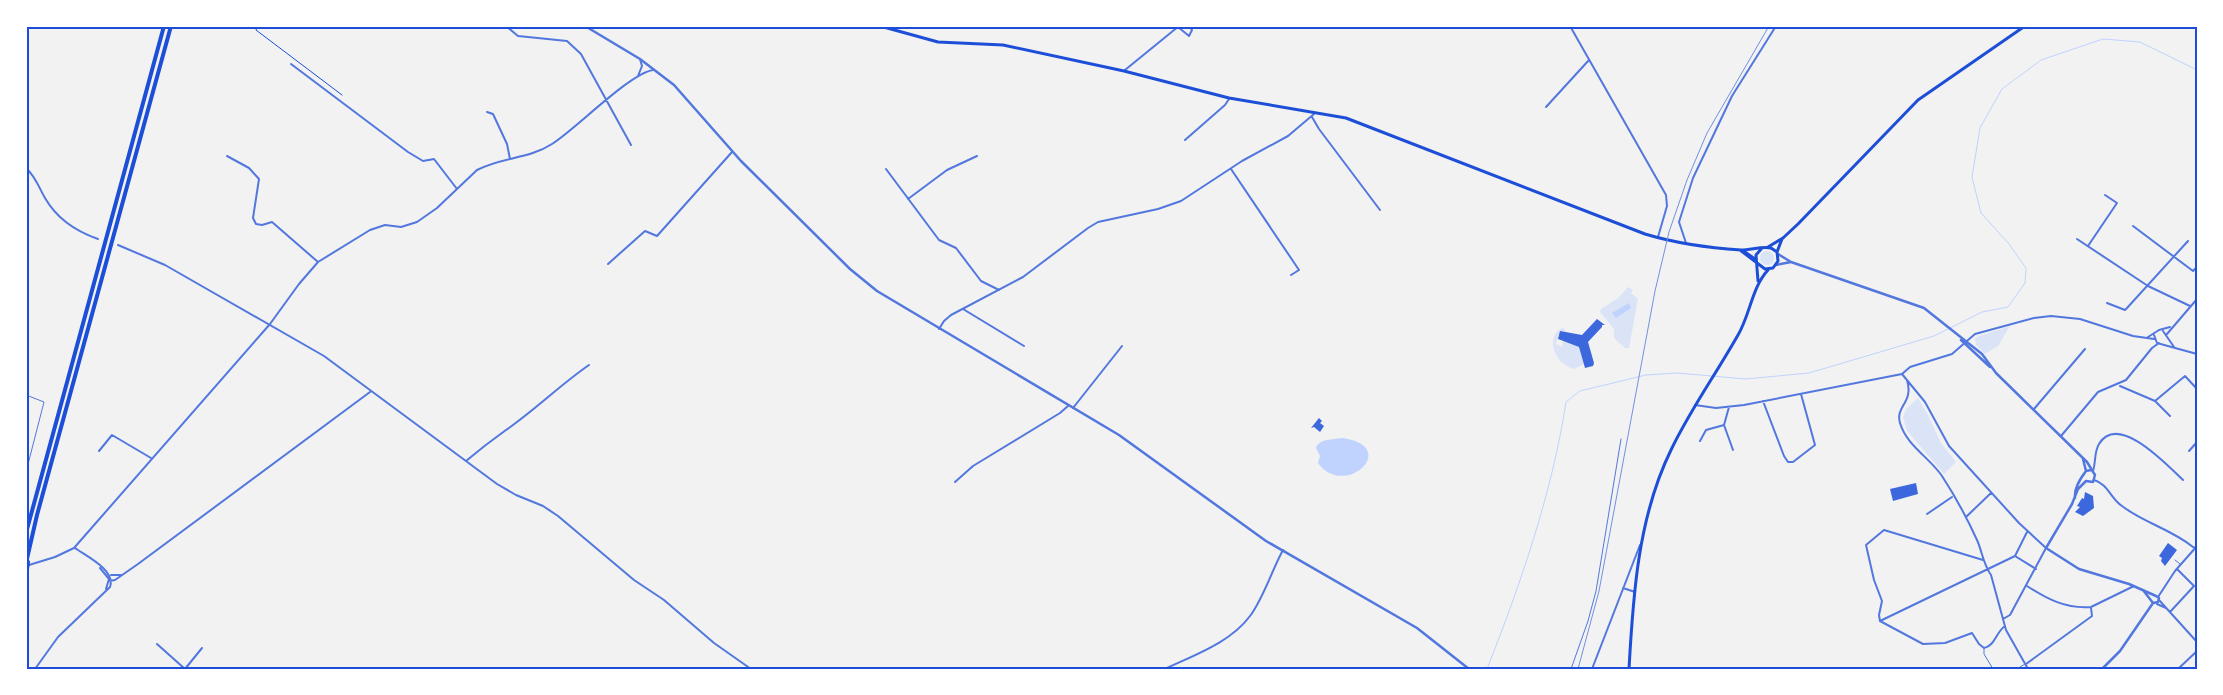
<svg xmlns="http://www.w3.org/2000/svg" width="2223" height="695" font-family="'IBM Plex Sans',sans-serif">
<rect width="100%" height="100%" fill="#f2f2f2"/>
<!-- green -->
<path fill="#dbe4f7" d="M1760 258a7 7 0 1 1 14 0a7 7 0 1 1-14 0Z
M1628,287L1633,290L1631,293L1638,299L1629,348H1625L1614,338V329L1600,312L1601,309L1618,298Z
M2010,326L1998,346L1985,354L1976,345L1975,338L1979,336Z
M1564,327L1565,332L1560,331L1556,344L1562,347L1563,341L1579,347L1584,364L1574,369C1555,365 1543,336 1564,327Z
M1918,398L1928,415L1941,443L1956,462L1944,474L1907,431L1903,417L1906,409Z"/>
<!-- water -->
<path fill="#bfd3fe" d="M1629,303L1631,308L1616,318L1612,313Z
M1342,438C1402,446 1345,500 1318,463L1320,456L1316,448C1320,438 1332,440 1342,438Z"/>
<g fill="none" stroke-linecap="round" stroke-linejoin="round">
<!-- stream -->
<path stroke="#bfd3fe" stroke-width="1" d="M1487,669C1521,583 1552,493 1566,402L1580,391L1646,375L1677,373L1746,379L1809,373L1934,336L1982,312L2008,307L2025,283L2026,268L2009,244L1981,213L1972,177L1980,128L2002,89L2041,60L2103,39L2140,42L2197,70"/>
</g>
<!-- building -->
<path fill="#3d67dc" d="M1597,319L1605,325H1602V327L1588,342L1594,363L1593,366L1585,368L1579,347L1558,339L1560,331L1582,335Z
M1319,418L1322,421L1320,423L1324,426L1320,432L1314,427L1311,428Z
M1916,483L1918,494L1893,501L1890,489Z
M2085,492L2093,496L2094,508L2083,516L2075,512L2080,507L2077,506L2082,498L2084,499Z
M2168,543L2177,550L2165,566L2161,561L2162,558L2159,556Z"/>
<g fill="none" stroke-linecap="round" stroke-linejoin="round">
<!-- path -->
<path stroke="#1d4ed8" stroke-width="1" d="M257,26L256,30L342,95"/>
<!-- service -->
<path stroke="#5277de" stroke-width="1" d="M26,395L44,402L26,472
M2175,560L2180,564
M1984,649V654L1993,669
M1571,669L1588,621L1596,591L1621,439
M2017,669L2025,664"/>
<!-- minor -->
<path stroke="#5277de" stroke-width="2" d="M506,26L518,36L567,41L581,54L631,145
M1570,26L1666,195L1667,206L1658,237
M1178,27L1189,36L1192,30L1189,26
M291,64L408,152L423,161L434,159L457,189
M1125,70L1179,26
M638,76L642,66L640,59
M1546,107L1589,60
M487,112L493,114L507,144L510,159
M1312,117L1319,129L1380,210
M1185,140L1225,105L1229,99
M227,156L249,168L259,179L253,218L256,224L262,225L272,222L318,262
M26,168C36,177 39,188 45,198C57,219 75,231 98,239
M886,169L939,240L956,248L981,281L999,290
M1231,169L1299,270L1291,275
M908,199L947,170L977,156
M2133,226L2193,271L2197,267
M2077,239L2148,286L2190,306
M1686,243L1679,222L1693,178L1732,96L1776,26
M118,245L165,265L324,356L497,484L516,495L543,506L558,516L634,580L664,600L714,643L751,669
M2088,246L2117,203L2105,195
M608,264L645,231L657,236L732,152
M2107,303L2125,310L2127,308L2188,241
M963,309L1024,346
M939,329L944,321L951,315L1023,277L1088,228L1098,222L1158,209L1181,201L1242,161L1288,136L1314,114
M2163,331L2174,347
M2167,334L2197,299
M2154,335L2157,343L2197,354
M2148,337L2159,330L2170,327
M1902,374L1925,402L1949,446L2019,523L2046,548L2010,615L2003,619
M1907,380C1914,403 1895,406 1900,423C1907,446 1929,457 1942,476C1955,496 1967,518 1977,540C1982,551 1983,564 1991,575L2006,630L2028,669
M2120,386L2155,401L2170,416
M1763,401L1784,456L1788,462H1793L1815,445L1801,394
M2155,401L2185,376L2197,389
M1695,405L1716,408L1744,405L1902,374L1910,367L1952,354L1975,334L2034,318L2051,316L2080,319L2133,336L2154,339
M1729,407L1724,425L1733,450
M1073,408L1122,346
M2034,409L2085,349
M2061,436L2098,392L2126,380L2152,348L2159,343
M1700,441L1706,430L1724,425
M99,451L112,435L151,458
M2189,451L2197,442
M466,461C479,450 492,440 506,430C535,410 560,385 589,365
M2093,471C2096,462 2094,452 2099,444C2118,412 2167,465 2183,480
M2094,480C2108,484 2111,499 2122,506C2144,523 2171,529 2193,547L2197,548
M955,482L973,466L1060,413L1068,406
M1927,514L1952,497
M1966,517L1991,493
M2015,556L2027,532
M2015,556L2036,569
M29,565L55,557L74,548L270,324L299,284L318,262L370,230L385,225L401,227L417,222L437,208L477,170C502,157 529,159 552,144C577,128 629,74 653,70
M100,568L109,579L106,589
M111,575H121
M109,581L115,580L138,564L370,392
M2027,586C2047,599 2066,609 2091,607L2134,586
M1623,588L1635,592
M2158,597L2175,571L2197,546
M2159,600L2197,642
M2157,604L2166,608
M2170,612L2194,586L2177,569
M1880,621L1879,615L1882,601L1874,580L1866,545L1884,530L1983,560
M1880,621L1923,644L1945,643L1972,633L1979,644L1984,648C1995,646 1996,632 2005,626
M1880,621L2015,556
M157,644L185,669
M2026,664L2092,616L2091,608
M35,669L58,637L110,587C116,570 86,556 75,548
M185,669L202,648
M1165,669C1194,655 1230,643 1250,616C1263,599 1272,570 1283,550
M1592,669L1640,545
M2178,669L2197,651"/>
<!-- tertiary -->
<path stroke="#5277de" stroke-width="2.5" d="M585,26L640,59L674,85L741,161L850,269L877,291L1119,435L1266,541L1417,628L1469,669
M1778,254L1791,262L1924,308L1982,354L1996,373
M1776,265L1791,262
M1961,340L1990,367
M1996,373L2087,462L2095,475L2093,482L2086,481
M2083,459L2086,471
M2086,481L2078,489L2072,504L2046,548L2079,569L2129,584L2156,596L2159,598L2158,602L2153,603L2143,590
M2075,498C2074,488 2080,479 2086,471L2091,470
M2102,669L2120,651L2153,603"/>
<!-- secondary -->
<path stroke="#1d4ed8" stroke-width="3" d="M880,26L938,42L1003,45L1124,71L1229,98L1346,118L1645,234C1675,243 1709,248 1741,250C1751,250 1762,246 1771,248L1777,252L1778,261L1773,268L1765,269L1740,250
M1768,247L1783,238L1798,224L1918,100L2025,26
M1742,250L1755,259
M1777,252L1782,239
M1758,281L1756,255L1762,248
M1629,669C1633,596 1638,517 1671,450C1690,410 1716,374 1738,335C1750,315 1752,287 1768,270"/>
<!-- trunk -->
<path stroke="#1d4ed8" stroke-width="4" d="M26,533L164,26
M26,563L37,515L171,26
M26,577L28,562"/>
<!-- rail -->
<path stroke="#7290e2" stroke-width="1" d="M1578,669L1599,591L1655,291L1669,232L1687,180L1707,133L1769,26"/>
</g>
<!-- border -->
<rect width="2223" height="695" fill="none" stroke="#ffffff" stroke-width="55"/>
<rect x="28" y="28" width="2168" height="640" fill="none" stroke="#1d4ed8" stroke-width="2"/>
</svg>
